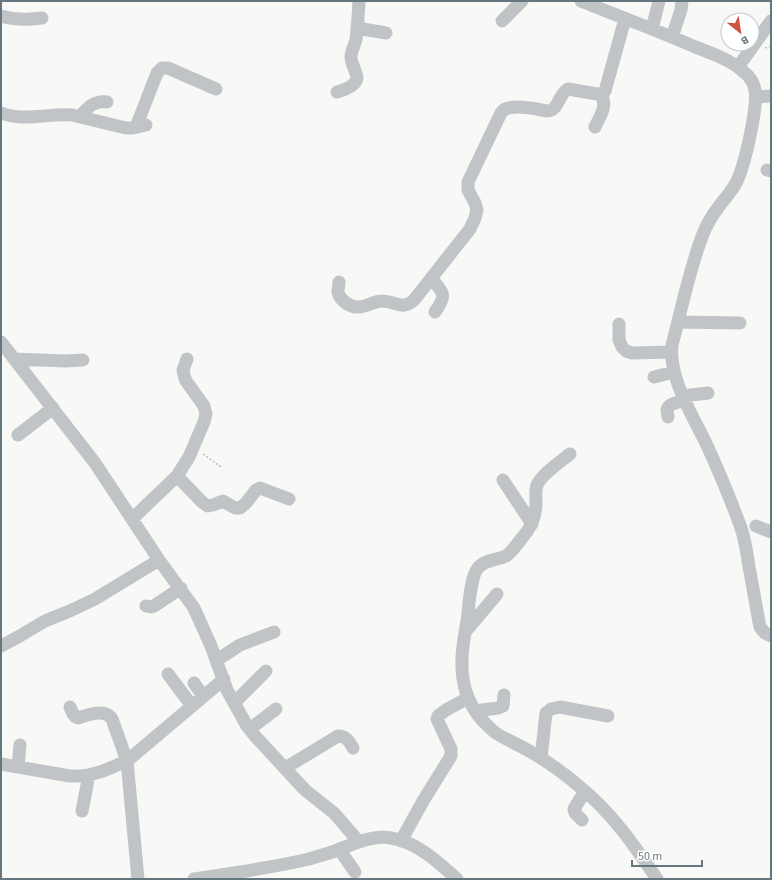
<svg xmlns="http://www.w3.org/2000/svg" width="772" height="880" font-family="'Source Sans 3',sans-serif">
<rect width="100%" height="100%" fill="#f8f8f6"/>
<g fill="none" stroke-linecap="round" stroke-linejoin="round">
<!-- path -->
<path stroke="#babdbf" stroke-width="1.5" stroke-dasharray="2 2" stroke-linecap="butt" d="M765,48L771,46
M203,454L221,467"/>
<!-- minor -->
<path stroke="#c0c4c7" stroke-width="13" d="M581,1C618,16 656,30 693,46C710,53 730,59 744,72C749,76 754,83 755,90C758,107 745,164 737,181C733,190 726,197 720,205C713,214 707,224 703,234C689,270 682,308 672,345C668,380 696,420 710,452C721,476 731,501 740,525C745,538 747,553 749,567C753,587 756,607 760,627L765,633L771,636
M1,16C15,20 27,20 42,18
M502,21L522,1
M357,28L386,33
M652,29L659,1
M672,37L681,10L682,1
M738,67L771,21
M337,92C344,90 356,86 357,78C358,75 351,64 351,57C351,51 355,45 356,39C358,26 358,14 359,1
M756,97L771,96
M1,113C23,122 49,113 72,115L126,128H133L146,125
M80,117C87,107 95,100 107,102
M136,127L157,73L162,68H168L216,89
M595,127C600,116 608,106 601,94
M767,170L771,171
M432,279C444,294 447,295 435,312
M339,282C339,285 338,289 338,292C340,301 351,308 360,307C368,306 374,301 382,301C395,301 402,311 414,300L470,229L475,218L477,210L475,203L468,190V182L501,113C503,110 506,108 509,108C519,105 537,109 547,111C559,111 558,94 568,89L597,94C601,94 603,93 605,91L625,19
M678,322L740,323
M619,324V340L622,347L626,351L632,353L671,352
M1,342L95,463L159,560L194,608L211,646L227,690L247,726L255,736L305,790L334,813L341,821L359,842
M14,359L66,361L83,360
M654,377L674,372
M683,396L708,393
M668,417C668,414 667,412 667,410C668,403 680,402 685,401
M18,435L53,408
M570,454C561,461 541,475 537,485C535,490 536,497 536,503C536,517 531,528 522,538C517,544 512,552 506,556C497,560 484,560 478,568C470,577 469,608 467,621C465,633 462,647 462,660C461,687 469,709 489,727C492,730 495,733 499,735C511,742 524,747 536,755C551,764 566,775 580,787C612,813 634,845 657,879
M177,476L202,502L208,506L213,505L223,501L235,508H240L246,503L256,490L260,488L289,499
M503,480L532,524
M132,519L177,476L189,457L204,422L206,414L204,406L186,381L184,375L183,370L187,359
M756,526L771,532
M146,606L151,607L154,606L181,588
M465,632L497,594
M1,646L18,637L45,621L72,610L95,599L159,560
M217,660L240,645L274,632
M168,674L192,706
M194,683L203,696
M234,703L266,671
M70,707C72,712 73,716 78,718C88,715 105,708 112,719L127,761L138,879
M475,711L498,708L503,706L504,695
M250,729L276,709
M541,758L546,713L551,709L560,707L608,716
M1,764L70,776H81L89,775L103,771L127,761L224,679
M18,767L20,745
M285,768L338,736C346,736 349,741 353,748
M82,811L89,775
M582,820L575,813L574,809L585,791
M401,841L423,801L451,756V749L437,719L438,716L446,710L468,698
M339,849L355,872
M194,879C233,873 271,868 309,859C315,857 323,855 329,853C348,847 370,834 391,838C417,842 438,862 457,879"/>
</g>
<!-- border -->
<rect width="772" height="880" fill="none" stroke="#66767e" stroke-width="4"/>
<!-- north arrow -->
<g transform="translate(740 32) rotate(150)"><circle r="19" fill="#ffffff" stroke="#c2c8cb"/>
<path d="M0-3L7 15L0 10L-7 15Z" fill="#d0533f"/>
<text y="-6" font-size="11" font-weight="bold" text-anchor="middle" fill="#66767e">B</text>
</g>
<!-- scale -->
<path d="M632 860v6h70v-6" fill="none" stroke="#66767e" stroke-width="2"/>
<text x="638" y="860" font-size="12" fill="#66767e" stroke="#ffffff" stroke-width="3" paint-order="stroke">50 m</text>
</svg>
